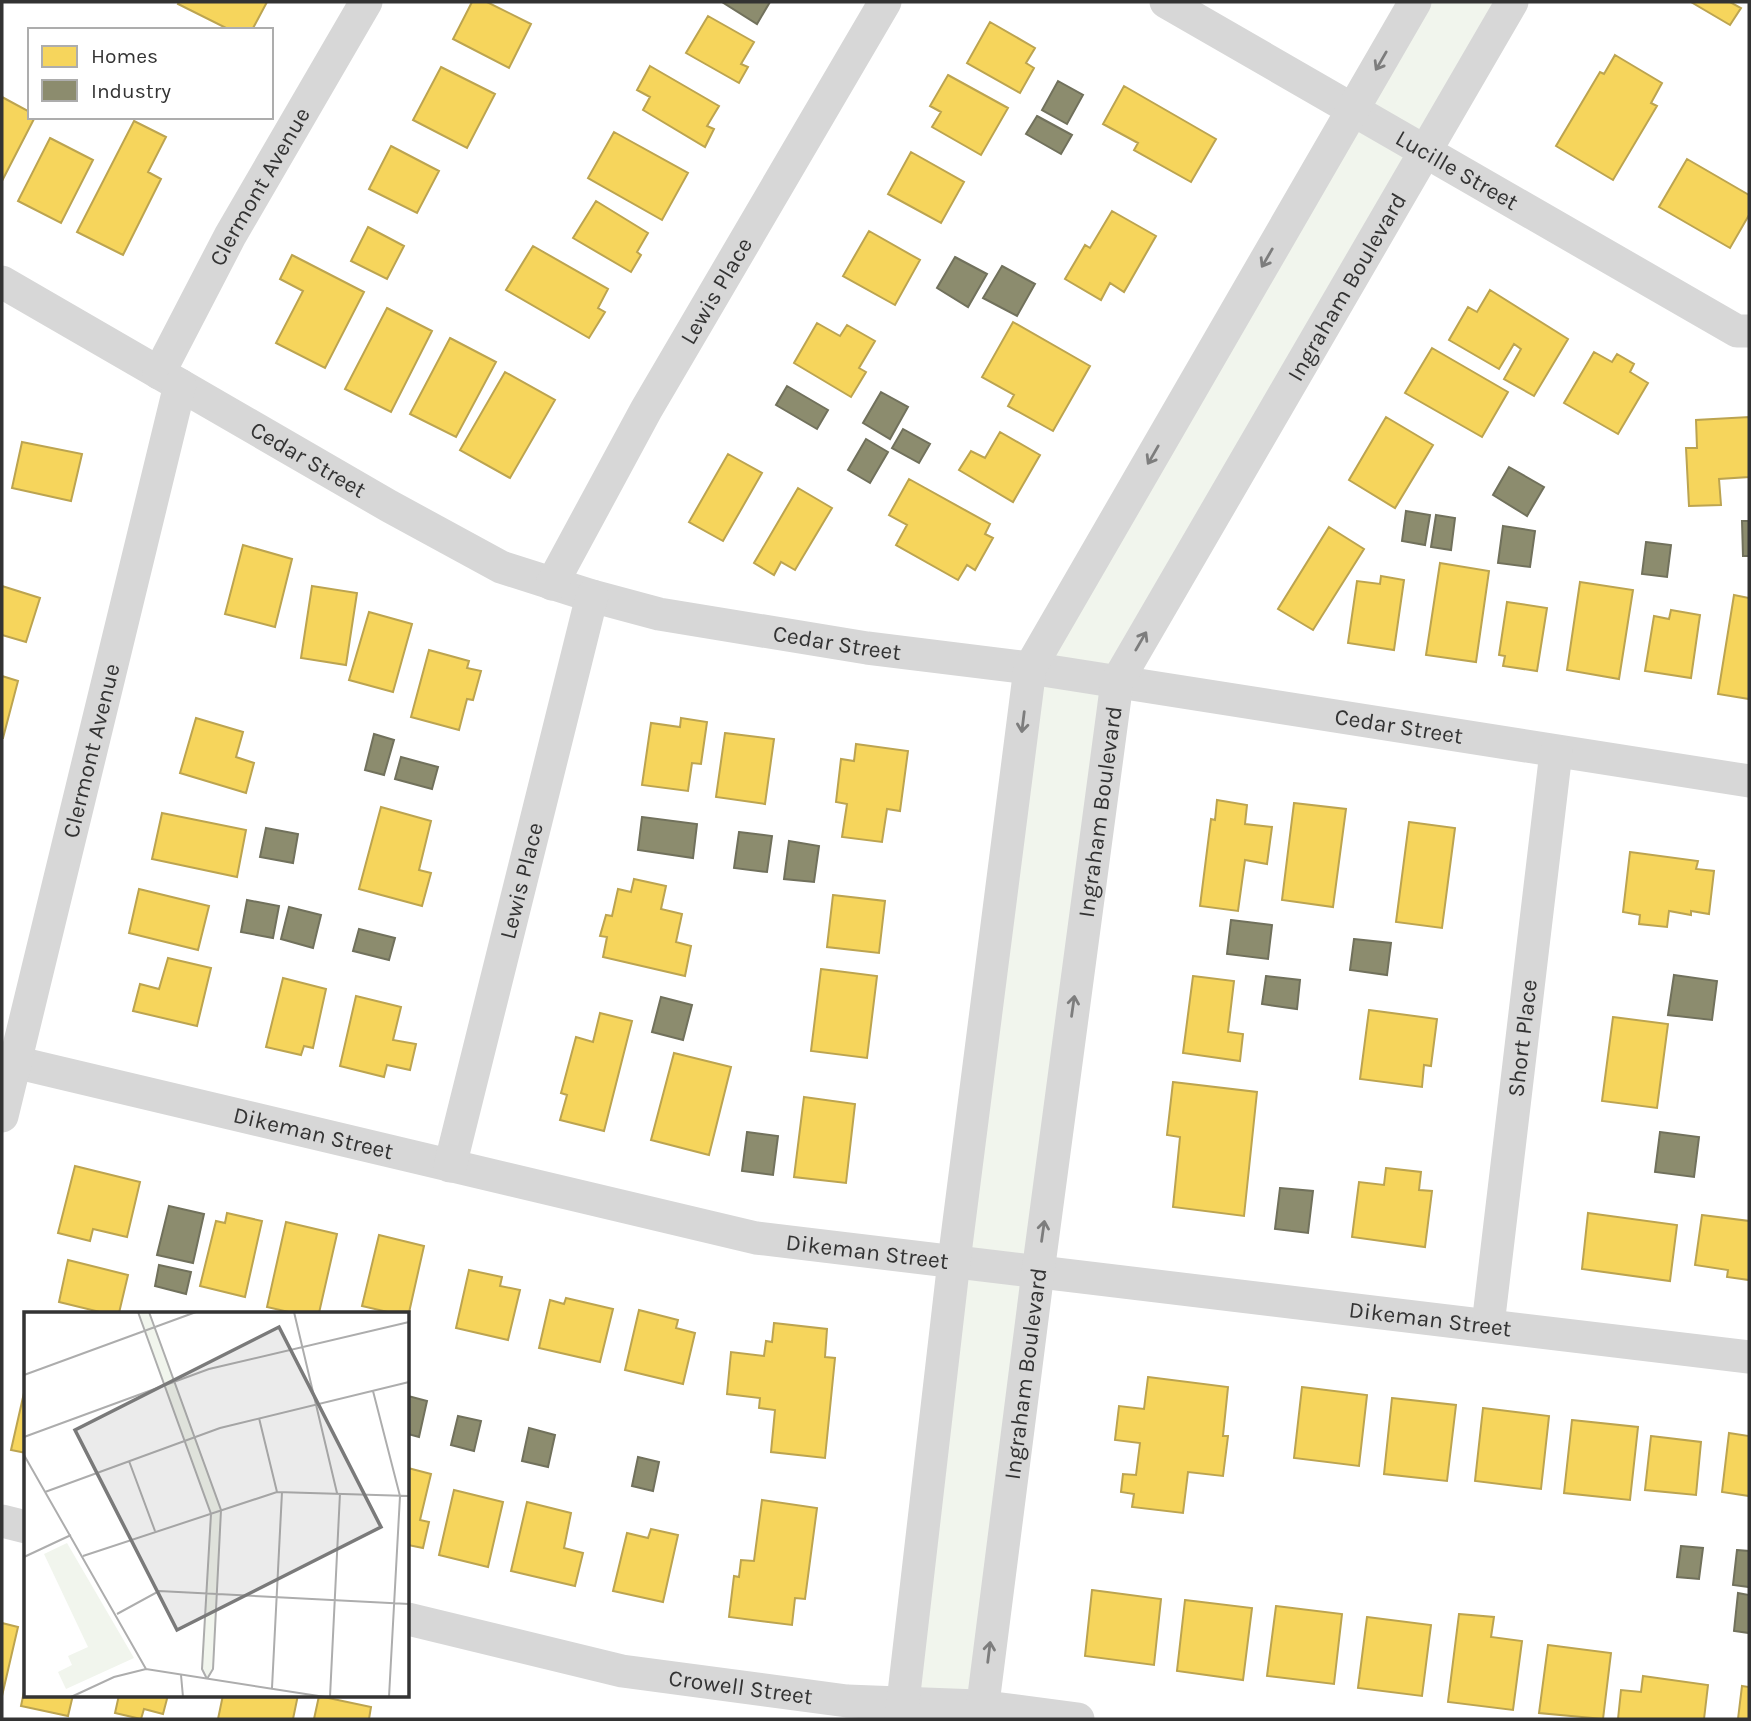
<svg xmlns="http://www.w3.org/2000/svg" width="1751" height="1721" font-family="Karla,sans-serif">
<rect width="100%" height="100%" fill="#fff"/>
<!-- green -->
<path fill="#f1f5ed" d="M1415,2H1512L1117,682L981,1719H901L1030,668Z"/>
<!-- homes -->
<path fill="#f6d55c" stroke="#bca450" stroke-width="2" d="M179,2H267L252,30H230L178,4Z
M472,2H487L531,24L509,68L453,39Z
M1691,2H1730L1741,8L1730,25Z
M708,16L754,42L741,64L748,67L739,83L686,53Z
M990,22L1035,48L1026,63L1034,68L1020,93L967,63Z
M1615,55L1662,83L1651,103L1657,106L1613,180L1556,146L1600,72L1604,74Z
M650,66L719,106L707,126L714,129L705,147L643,110L650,97L637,90Z
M441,67L495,94L467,148L413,120Z
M948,75L1008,108L981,155L932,127L941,112L930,106Z
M1124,86L1216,139L1191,182L1134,150L1138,143L1103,124Z
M2,97L30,112V117H35L2,181Z
M134,121L166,137L148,172L161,179L123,255L77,232Z
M614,132L688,173L662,220L588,178Z
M50,138L93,160L61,223L18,201Z
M391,146L439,171L417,213L369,189Z
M911,152L964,182L941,223L888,194Z
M1687,159L1749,195V215L1730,248L1659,207Z
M596,201L648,233L637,252L641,255L631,272L573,238Z
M1112,211L1156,236L1124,292L1110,283L1101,300L1065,279L1085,245L1090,248Z
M368,227L404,246L387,279L351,261Z
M869,231L920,260L895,305L843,276Z
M533,246L608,289L598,308L605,312L589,338L506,290Z
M292,255L364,292L325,368L276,343L303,291L280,279Z
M1490,290L1568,339L1534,396L1504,379L1521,349L1514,344L1499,369L1449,340L1468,307L1477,312Z
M387,308L432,331L391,412L345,389Z
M1013,322L1090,366L1053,431L1008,406L1014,395L982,377Z
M817,323L840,336L847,325L875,341L859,368L866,372L851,397L794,363Z
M450,338L496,362L456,437L410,414Z
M1432,348L1508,392L1482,437L1405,393Z
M1594,352L1612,362L1617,354L1634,364L1630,372L1648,383L1618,434L1564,403Z
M505,372L555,400L510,478L460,450Z
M1386,417L1433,445L1395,508L1349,480Z
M1749,417V477L1719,479L1721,505L1689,506L1686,448H1697L1696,420Z
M1000,432L1040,455L1013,502L959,470L971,451L985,458Z
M22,442L82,454L71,501L12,488Z
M728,454L762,473L723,541L689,522Z
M909,479L990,524L985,534L993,538L975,570L967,565L958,580L896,545L907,525L889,515Z
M798,488L832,508L795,570L781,562L774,575L754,563Z
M1329,527L1364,549L1313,630L1278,609Z
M243,545L292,559L275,627L225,614Z
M1440,563L1489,571L1476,662L1426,655Z
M1381,576L1404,580L1394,650L1348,643L1357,581L1380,584Z
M1580,582L1633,590L1619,679L1567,670Z
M2,586L40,598L26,642L2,635Z
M312,586L357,593L346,665L301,658Z
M1734,595L1749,598V699L1718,694Z
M1507,602L1547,608L1537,671L1503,666L1505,656L1499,655Z
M1671,610L1700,615L1691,678L1645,671L1654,616L1669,619Z
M369,612L412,624L393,692L349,680Z
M429,650L469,661L467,668L481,671L473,700L467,699L459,730L411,717Z
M2,676L18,681L3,738H2Z
M196,718L243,732L236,757L254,763L246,793L180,773Z
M681,718L707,722L701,764L692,763L688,791L642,785L651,723L680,727Z
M725,733L774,739L765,804L716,797Z
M856,744L908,751L900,811L887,809L882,842L842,837L847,804L836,802L841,759L854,761Z
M1217,800L1247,805L1245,824L1272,827L1267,864L1245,860L1238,911L1200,906L1211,819L1215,820Z
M1294,803L1346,809L1333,907L1282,900Z
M381,807L431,821L419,870L431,873L422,906L359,889Z
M162,813L246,830L237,877L152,859Z
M1409,822L1455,828L1442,928L1396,922Z
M1630,852L1698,861L1696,869L1714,871L1709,914L1691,911V915L1669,911L1667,927L1639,924L1640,915L1623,912Z
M634,879L666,886L661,909L682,914L676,942L691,946L685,976L603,957L607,937L600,936L606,915L612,916L618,889L631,892Z
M139,889L209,906L198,950L129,933Z
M833,895L885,901L879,953L827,947Z
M168,958L211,968L197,1026L133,1011L140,984L159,989Z
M821,969L877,976L867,1058L811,1051Z
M1193,976L1234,981L1228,1032L1243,1034L1240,1061L1183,1053Z
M283,978L326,989L313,1048L304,1046L301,1055L266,1047Z
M356,996L401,1007L393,1040L416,1044L410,1070L387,1065L384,1077L340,1066Z
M1369,1010L1437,1019L1431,1066L1424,1065L1422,1087L1360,1079Z
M600,1013L632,1021L604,1131L560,1120L567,1095L561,1093L576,1037L593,1042Z
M1613,1017L1668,1024L1657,1108L1602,1101Z
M674,1053L731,1067L709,1155L651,1140Z
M1173,1082L1257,1092L1244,1216L1173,1207L1180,1137L1167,1135Z
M804,1097L855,1104L846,1183L794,1177Z
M75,1166L140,1182L127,1237L93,1229L90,1241L58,1233Z
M1386,1168L1421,1172L1419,1190L1432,1191L1425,1247L1352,1237L1359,1182L1384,1185Z
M227,1213L262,1221L245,1297L200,1286L216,1221L225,1223Z
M1588,1213L1677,1225L1670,1281L1582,1269Z
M1702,1215L1749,1221V1280L1727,1277L1728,1270L1695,1265Z
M286,1222L337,1234L319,1313H293L267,1307Z
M379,1235L424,1246L408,1317V1313H392L362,1306Z
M68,1260L128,1275L119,1313H104L59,1302Z
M469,1270L502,1277L500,1286L520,1290L508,1340L456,1328Z
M566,1298L613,1309L600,1362L539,1348L550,1300L564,1304Z
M639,1310L678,1320L676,1328L695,1333L683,1384L625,1370Z
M774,1323L827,1329L825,1357L835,1358L825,1458L771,1452L775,1410L759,1408L760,1398L727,1394L731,1352L764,1356L766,1341L772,1342Z
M1148,1377L1228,1387L1223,1436H1228L1223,1476L1188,1472L1183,1513L1132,1507L1134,1494L1121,1492L1123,1474L1136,1475L1140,1443L1115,1440L1119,1406L1144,1409Z
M26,1384V1453L11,1450Z
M1302,1387L1367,1395L1359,1466L1294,1458Z
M1392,1398L1456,1405L1447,1481L1384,1474Z
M1483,1408L1549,1416L1541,1489L1475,1481Z
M1572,1420L1638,1427L1630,1500L1564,1493Z
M1729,1433L1749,1436V1496L1722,1492Z
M1651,1436L1701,1442L1696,1495L1645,1490Z
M408,1468L431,1474L420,1520L429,1522L423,1548L408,1545Z
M454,1490L503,1502L488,1567L439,1555Z
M762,1500L817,1508L805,1599L795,1598L792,1625L729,1617L734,1576L739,1577L741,1560L754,1561Z
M527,1502L571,1513L564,1548L583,1553L575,1586L511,1571Z
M651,1529L678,1535L663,1602L613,1591L627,1533L648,1538Z
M1092,1590L1161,1599L1154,1665L1085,1656Z
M1185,1600L1252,1608L1243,1680L1177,1671Z
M1276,1606L1342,1614L1334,1684L1267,1676Z
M1459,1614L1494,1617L1491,1637L1522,1641L1513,1710L1448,1702Z
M1367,1617L1431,1625L1422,1696L1358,1688Z
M2,1623L18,1627L2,1696Z
M1548,1645L1611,1653L1603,1719L1539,1713Z
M1643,1676L1708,1685L1704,1719H1618L1621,1690L1641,1692Z
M26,1682V1695H73L68,1716L21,1706Z
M1742,1686L1749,1687V1719H1738Z
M119,1695H168L163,1714L144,1709L141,1719L115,1713Z
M223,1695H298L293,1719H218Z
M319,1696L371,1707L369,1719H314Z"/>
<!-- industry -->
<path fill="#8c8c6e" stroke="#71715c" stroke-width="2" d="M722,2H770L757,24Z
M1058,81L1083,95L1067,124L1042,110Z
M1037,116L1072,135L1061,154L1026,134Z
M955,257L987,274L968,307L937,288Z
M1002,266L1035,284L1017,316L983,298Z
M787,386L828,410L817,429L776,405Z
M881,392L908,407L890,439L863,423Z
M903,429L930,444L919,463L892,448Z
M866,439L888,452L870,483L848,470Z
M1509,467L1544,487L1527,516L1493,495Z
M1406,511L1430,515L1425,545L1402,541Z
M1436,515L1455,518L1451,550L1431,547Z
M1742,521H1749V556H1743Z
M1503,526L1535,531L1530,567L1498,563Z
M1646,542L1671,545L1667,577L1642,574Z
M374,734L394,740L384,775L365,770Z
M401,757L438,767L432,789L395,779Z
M642,817L697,824L693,858L638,850Z
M266,828L298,834L293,863L260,857Z
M739,832L772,836L767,872L734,868Z
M789,841L819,846L814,882L784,879Z
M247,900L279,906L273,938L241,932Z
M289,907L321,915L313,948L281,939Z
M1231,920L1272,925L1268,959L1227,954Z
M359,929L395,938L389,960L353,951Z
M1354,939L1391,943L1387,975L1350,970Z
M1674,975L1717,981L1712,1020L1668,1015Z
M1266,976L1300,980L1297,1009L1262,1004Z
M661,997L692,1005L683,1040L652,1032Z
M747,1132L778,1136L773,1175L742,1171Z
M1660,1132L1699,1137L1694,1177L1655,1172Z
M1280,1188L1313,1191L1308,1233L1275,1229Z
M169,1206L204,1214L193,1263L157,1255Z
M159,1265L191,1272L186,1294L155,1286Z
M408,1396L427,1401L419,1437L408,1434Z
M458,1416L481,1421L474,1451L451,1445Z
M529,1428L555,1435L548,1467L522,1461Z
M638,1457L659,1462L653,1491L632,1486Z
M1681,1546L1703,1548L1699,1579L1677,1577Z
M1737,1550L1749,1551V1587L1733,1585Z
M1738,1593L1749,1595V1633L1734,1631Z"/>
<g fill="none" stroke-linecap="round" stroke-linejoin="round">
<!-- minor -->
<g stroke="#d7d7d7" stroke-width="33">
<path id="s1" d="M1166,2L1737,331H1749"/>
<path id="s2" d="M2,282L389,506L501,567L592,596L659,614L867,648L1030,668L1749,781"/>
<path id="s3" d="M159,373L230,236L366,2"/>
<path id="s4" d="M552,584L646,410L885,2"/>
<path id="s5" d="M2,1059L756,1238L1749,1357"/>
<path id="s6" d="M2,1116L180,385"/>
<path id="s7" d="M450,1166L592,596"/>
<path id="s8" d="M1488,1325L1556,752"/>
<path d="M2,1521L26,1527"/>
<path id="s9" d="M408,1619L622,1671L847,1701L978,1706L1078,1719"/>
<path d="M901,1719L954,1261L1030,668L1415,2"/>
<path id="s10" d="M981,1719L1038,1272L1117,682L1512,2"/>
</g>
</g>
<!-- one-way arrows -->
<defs><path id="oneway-shaft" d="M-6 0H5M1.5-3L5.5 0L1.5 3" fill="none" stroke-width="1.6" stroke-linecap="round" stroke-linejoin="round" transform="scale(1.75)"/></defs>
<g stroke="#7d7d7d">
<use href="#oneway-shaft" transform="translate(1381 61) rotate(120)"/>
<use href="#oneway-shaft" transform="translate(1267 258) rotate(120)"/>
<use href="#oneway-shaft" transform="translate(1153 455) rotate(120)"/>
<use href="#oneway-shaft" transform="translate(1141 641) rotate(-60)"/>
<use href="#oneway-shaft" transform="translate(1023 722) rotate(97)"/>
<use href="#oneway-shaft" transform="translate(1073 1006) rotate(-82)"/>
<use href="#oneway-shaft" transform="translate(1043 1231) rotate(-82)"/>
<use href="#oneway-shaft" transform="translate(989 1652) rotate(-83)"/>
</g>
<g text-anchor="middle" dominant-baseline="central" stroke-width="7" stroke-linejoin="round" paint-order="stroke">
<!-- street labels -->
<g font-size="23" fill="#333" stroke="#fff">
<text stroke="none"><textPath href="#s1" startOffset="336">Lucille Street</textPath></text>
<text stroke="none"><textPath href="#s3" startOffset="212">Clermont Avenue</textPath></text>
<text stroke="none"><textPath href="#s10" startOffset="1503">Ingraham Boulevard</textPath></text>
<text stroke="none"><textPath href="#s4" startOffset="336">Lewis Place</textPath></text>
<text stroke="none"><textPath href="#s2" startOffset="354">Cedar Street</textPath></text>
<text stroke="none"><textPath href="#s2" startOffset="920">Cedar Street</textPath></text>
<text stroke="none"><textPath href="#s2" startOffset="1488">Cedar Street</textPath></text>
<text stroke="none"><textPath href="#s6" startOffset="376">Clermont Avenue</textPath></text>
<text stroke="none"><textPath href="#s10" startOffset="915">Ingraham Boulevard</textPath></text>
<text stroke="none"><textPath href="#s7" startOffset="294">Lewis Place</textPath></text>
<text stroke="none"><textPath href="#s8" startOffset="289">Short Place</textPath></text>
<text stroke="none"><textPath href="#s5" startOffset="320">Dikeman Street</textPath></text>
<text stroke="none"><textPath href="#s5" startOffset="887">Dikeman Street</textPath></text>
<text stroke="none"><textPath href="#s5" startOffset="1454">Dikeman Street</textPath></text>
<text stroke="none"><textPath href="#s10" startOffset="348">Ingraham Boulevard</textPath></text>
<text stroke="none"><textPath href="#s9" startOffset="340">Crowell Street</textPath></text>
</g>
</g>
<!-- overview -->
<g transform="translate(24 1312)">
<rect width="385" height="385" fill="#fff"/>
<path d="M114,0H125L197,198L189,357L183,367L178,357L187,202ZM43,231L110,346L42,377L34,360L48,353L44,344L64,335L20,242Z" fill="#f1f5ed"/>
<path fill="none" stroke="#adadad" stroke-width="2" d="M114,0L187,202L178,357L183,367M125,0L197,198L189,357L183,367M270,0L313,181M0,63L172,0M349,79L376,184L365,385M235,106L253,180M0,125L185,57L385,10M0,143L122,357M105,149L131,219M21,180L196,116L385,70M59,244L253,180L385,184M0,245L47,223M93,302L135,279L385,292M157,363L159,385M248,376L258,180M47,385L90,365L122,357L301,385M306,385L316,181"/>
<path fill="#7a7a7a" fill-opacity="0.15" stroke="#7a7a7a" stroke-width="3.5" d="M255,15L357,215L153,318L51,118Z"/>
<rect width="385" height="385" fill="none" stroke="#333" stroke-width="3.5"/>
</g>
<!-- border -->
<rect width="1751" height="1721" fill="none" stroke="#333333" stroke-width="7"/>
<!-- legend -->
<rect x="28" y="28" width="245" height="91" fill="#ffffff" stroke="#adadad" stroke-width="2"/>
<rect x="42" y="46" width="35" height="21" fill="#f6d55c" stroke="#adadad" stroke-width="2"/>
<text x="91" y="63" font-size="21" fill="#333333">Homes</text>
<rect x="42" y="80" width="35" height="21" fill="#8c8c6e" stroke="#adadad" stroke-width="2"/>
<text x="91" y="98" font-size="21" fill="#333333">Industry</text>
</svg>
